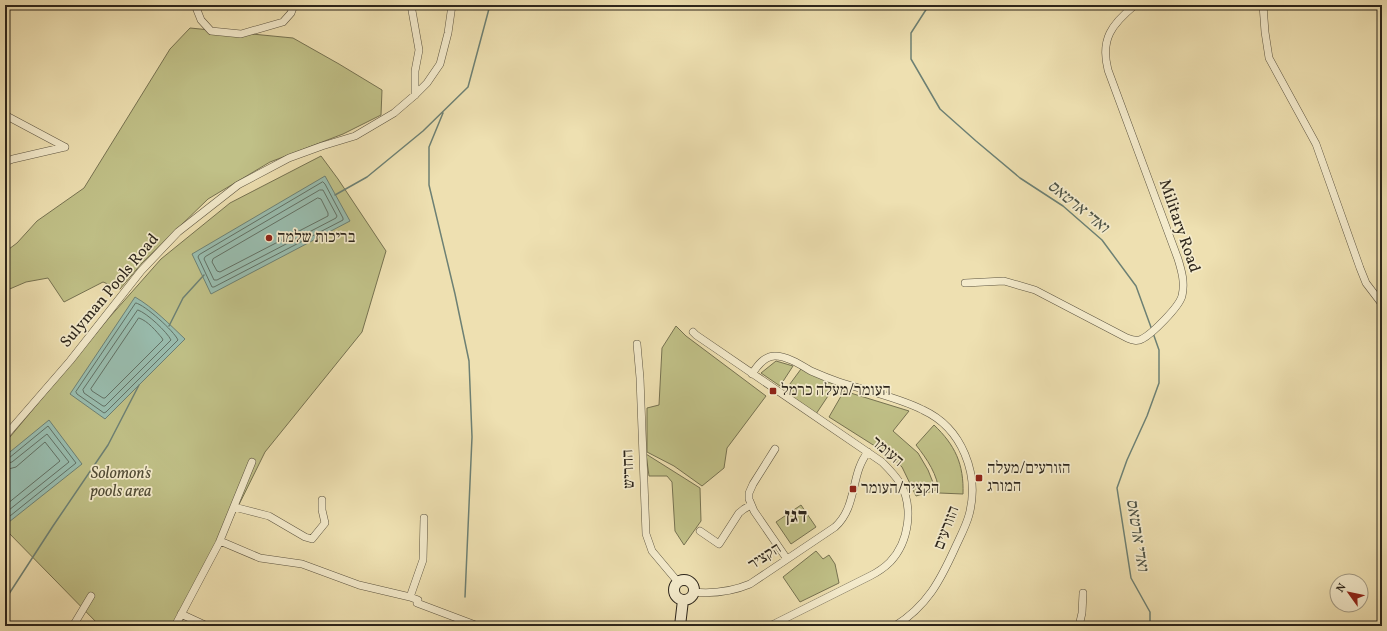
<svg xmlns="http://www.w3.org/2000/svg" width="1387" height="631" font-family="Vollkorn,'Frank Ruhl Libre',serif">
<rect width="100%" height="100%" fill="#eee0b1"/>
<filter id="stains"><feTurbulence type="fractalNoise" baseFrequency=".005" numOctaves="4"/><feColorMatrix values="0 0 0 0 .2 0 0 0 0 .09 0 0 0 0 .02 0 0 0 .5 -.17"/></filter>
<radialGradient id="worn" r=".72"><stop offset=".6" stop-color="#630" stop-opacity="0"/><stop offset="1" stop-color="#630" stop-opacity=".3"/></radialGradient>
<!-- green -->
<path fill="#c0c087" stroke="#767251" d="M190,28L293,38L339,64L382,90L381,115L343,134L270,162L208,199L142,263L120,289L103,282L64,302L48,278L26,282L5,291V252L17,243L37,221L84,188L170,49Z
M321,156L338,179L386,251L362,332L265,452L179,626H100L5,529V443L108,319L161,259L230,203Z
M676,326L686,336L766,396L727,448L724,468L702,486L674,466L647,452V408L659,405L662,348Z
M776,361L793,366L780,386L761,373Z
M801,369L836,384L816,414L784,392Z
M844,391L909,411L893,431L918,453L928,470L936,490L916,496L902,467L889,455L829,417Z
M934,425C955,445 964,464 963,494L939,493C938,475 927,459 916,445Z
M646,454L700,488L701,521L684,545L675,531L672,482L667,476H649Z
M801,505L816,527L791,544L776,522Z
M816,551L823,559L829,555L835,564L839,583L800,602L783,577Z"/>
<!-- water -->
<path fill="#99bdaf" stroke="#6d8074" d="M325,176L350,221L211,294L192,254Z
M135,297C154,308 169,324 185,339L105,419L70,394Z
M49,420L82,464L9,522L5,518V456Z"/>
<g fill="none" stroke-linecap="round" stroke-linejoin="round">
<!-- shore -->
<path stroke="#627165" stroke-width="1" d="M323,182L325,184L343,218V220L214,287H212L198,257L199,255Z
M320,190H323L337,216L336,218L217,280H214L204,259L205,257Z
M318,198L321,199L328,213V216L220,272L217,271L212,262L213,259Z
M136,303C145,305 174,331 178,340L106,412L104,413L77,394L76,392Z
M138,310C147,313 167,332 171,340L105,406H103L84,393L83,390Z
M139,318C148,321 156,331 162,338L163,340L105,398H103L92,391L91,389Z
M5,459L9,458L48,426L76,463L10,516H5
M5,464L12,462L47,434L69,462L9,510L5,511
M5,470L16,467L45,442L60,461L7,504L5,505"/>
<!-- stream -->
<path stroke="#6d8074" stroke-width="1.5" d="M929,5L911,33V59L940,109L976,141L1020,178L1063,206L1102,240L1136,286L1152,330
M443,113L429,147V185L455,294L469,361L472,437L465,597
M335,195L367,177L423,131L468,87L490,5
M169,326L183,298L204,275
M5,600L53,526L108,445L139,385
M1150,626V612L1131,578L1117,488L1127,460L1147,416L1159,383V350L1153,333"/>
<defs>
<path id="street" d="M195,5L201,20L211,31L241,34L283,22L291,13L294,5
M411,5L419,50L415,71V95
M1263,5L1265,32L1269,58L1316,144L1360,268L1366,283L1382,304
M5,115L65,147
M5,162L13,159L65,147
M965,283L1004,281L1035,290L1127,338C1132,340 1137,342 1142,339C1152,334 1179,307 1182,296C1185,283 1182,272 1178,259L1108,70C1100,39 1112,24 1135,5
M693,332L696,335L882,462C889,469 895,475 900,483C914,507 909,542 890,562C884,568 878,572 870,576L770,626
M637,344L640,378L646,534L652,551L678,582
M752,374C757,366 764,356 775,356C787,356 801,365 811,371C820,375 830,379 839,382C867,391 897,397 923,410C962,428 980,474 969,515C966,526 960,537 955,548C940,581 927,606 895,626
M5,436L70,361L141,271L178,232L238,185L289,158L322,146L355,136L394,113L415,95L427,83L440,64L448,33L452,5
M775,449L753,484L749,493V499L754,511L787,559
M234,507L269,516L305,537L312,539L325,523L322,510V500
M424,518L423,560L410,597L418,600L417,603L478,626
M700,531L719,544L739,513L744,509L751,505
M220,541L260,558L302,564L359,585L410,597
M693,592C714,594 731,592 750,584L835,527C858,506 850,474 868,452
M181,614L207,626
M73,626L91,596
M175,626L219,543L252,462
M1079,626L1082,613L1083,593"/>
<path id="secondary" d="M674 590a10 10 0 1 1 20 0a10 10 0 1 1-20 0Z
M680,626L683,600"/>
</defs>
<!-- street casing -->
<use href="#street" stroke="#5c5440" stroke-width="8"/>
<!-- secondary casing -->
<use href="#secondary" stroke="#2c251b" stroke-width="12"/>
<!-- street -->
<use href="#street" stroke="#f4ebcc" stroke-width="7"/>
<!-- secondary -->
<use href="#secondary" stroke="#f4ebcc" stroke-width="10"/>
</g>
<!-- markers -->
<g fill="#8f2418" stroke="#f4ebcc" stroke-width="1.5">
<circle cx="269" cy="238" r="4"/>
<rect x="769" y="387" width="8" height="8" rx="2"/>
<rect x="975" y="474" width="8" height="8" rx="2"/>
<rect x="849" y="485" width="8" height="8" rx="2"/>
</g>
<g text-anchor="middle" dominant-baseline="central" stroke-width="3.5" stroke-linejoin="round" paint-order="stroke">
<!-- street labels -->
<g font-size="16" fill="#2c251b" stroke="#f4ebcc">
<text transform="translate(1179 226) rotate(71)">Military Road</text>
<text transform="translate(110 291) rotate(-50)">Sulyman Pools Road</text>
<text transform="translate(887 452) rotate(40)">העומר</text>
<text transform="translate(629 469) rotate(-92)">החריש</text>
<text transform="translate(947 528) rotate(-69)">הזורעים</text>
<text transform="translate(765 557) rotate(-33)">הקציר</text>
</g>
<!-- poi labels -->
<g font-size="16" fill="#2c251b" stroke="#f4ebcc" text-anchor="start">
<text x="277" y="238">בריכות שלמה</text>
<text x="781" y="391">העומר/מעלה כרמל</text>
<text x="987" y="469">הזורעים/מעלה<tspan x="987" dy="18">המורג</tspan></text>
<text x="861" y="489">הקציר/העומר</text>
</g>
<!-- park labels -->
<g font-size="16" font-style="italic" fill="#514c36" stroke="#f4ebcc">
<text x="121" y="474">Solomon's<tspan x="121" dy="18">pools area</tspan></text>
</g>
<!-- water labels -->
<g font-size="17" font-style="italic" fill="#4d5347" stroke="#f4ebcc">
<text transform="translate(1078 207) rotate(39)">ואדי ארטאס</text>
<text transform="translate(1137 535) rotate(81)">ואדי ארטאס</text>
</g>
<!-- district labels -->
<g font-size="20" font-weight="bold" fill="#2c251b" stroke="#f4ebcc">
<text x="796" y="517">דגן</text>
</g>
</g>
<!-- margin -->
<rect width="1387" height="631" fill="none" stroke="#eee0b1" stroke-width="20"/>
<rect x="6" y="6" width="1375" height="619" fill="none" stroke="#2c251b" stroke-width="2"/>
<rect x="10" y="10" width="1367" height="611" fill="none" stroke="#2c251b"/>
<!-- north arrow -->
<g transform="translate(1349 593) rotate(303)"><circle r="19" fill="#f4ebcc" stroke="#a49c85"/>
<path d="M0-3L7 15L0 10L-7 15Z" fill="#8f2418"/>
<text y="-6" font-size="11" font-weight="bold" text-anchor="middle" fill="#2c251b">N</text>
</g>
<rect width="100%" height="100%" filter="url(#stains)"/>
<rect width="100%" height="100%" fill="url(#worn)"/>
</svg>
